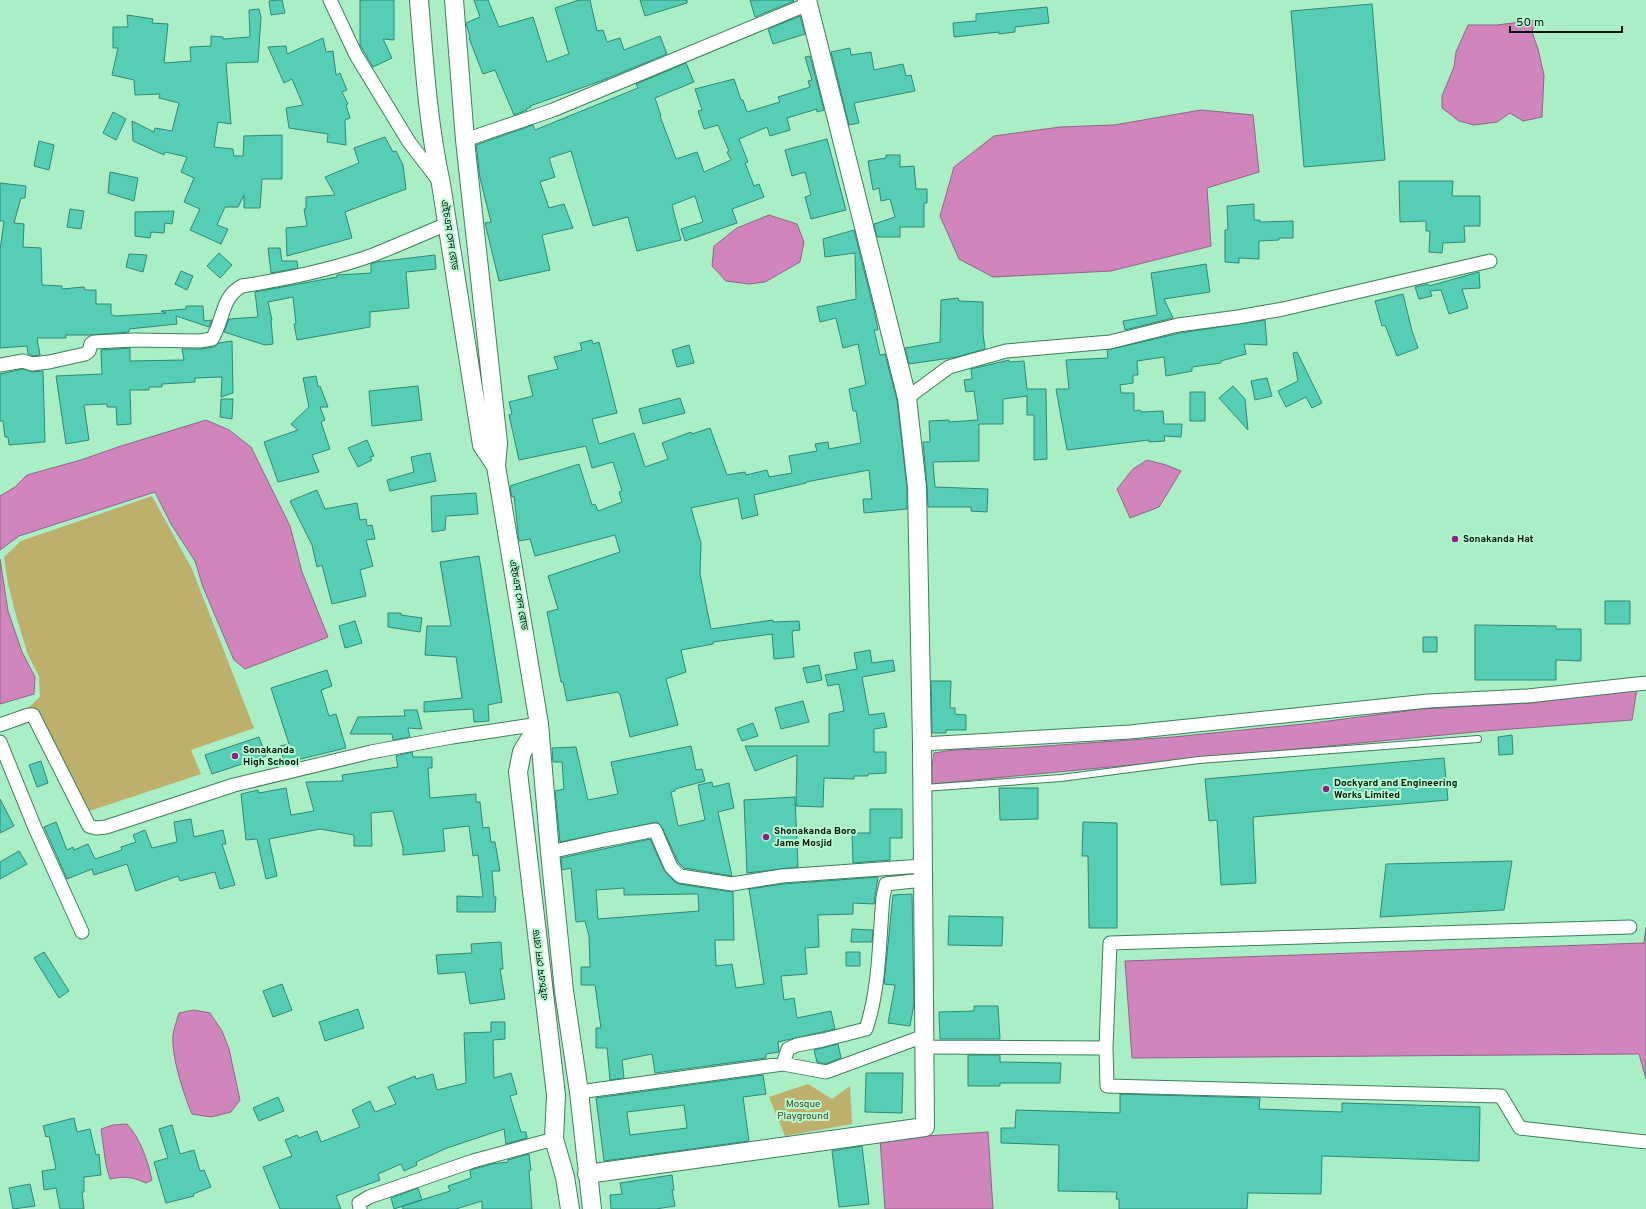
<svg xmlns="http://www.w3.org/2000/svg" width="1646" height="1209" font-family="Overpass,'Noto Sans Bengali',sans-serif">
<rect width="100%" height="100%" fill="#a9eec4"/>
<!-- green -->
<path fill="#bdaf6c" d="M152,496L192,569L254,728L191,750L201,774L80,814L26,710L40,697L39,676L28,655L17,619L8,584L4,557L21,541Z
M808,1084L832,1099L850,1086L852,1124L785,1136L769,1097Z"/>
<!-- water -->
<path fill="#d086bc" stroke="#926486" d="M1536,20L1532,32L1538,49L1544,75L1542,117L1523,121L1510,113L1497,122L1474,125L1459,121L1442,108V96L1454,67L1456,52L1468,25H1497Z
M1201,110L1253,115L1259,172L1207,188L1211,246L1111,271L993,277L959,259L940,216L954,167L994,136L1060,127L1114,125Z
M769,215L797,224L804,242L800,262L765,282L749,284L726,281L712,266L714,246L737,228Z
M206,420L229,430L251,447L290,526L302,572L328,637L245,669L234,660L203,587L195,561L171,524L155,492L19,536L0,550V496L15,487L27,475L81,460L118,447Z
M1147,460L1166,465L1181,471L1159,507L1130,518L1117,489L1133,469Z
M0,559L8,611L22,652L35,677L34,694L0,704Z
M1637,689L1632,720L1485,731L932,784V767L934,753L954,750L1017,748L1173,737L1313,723L1422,709L1530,703Z
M1646,927V1079L1639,1054L1132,1058L1125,961L1644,943Z
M194,1010L210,1013L222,1031L229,1049L240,1100L231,1112L211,1117L192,1114C184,1095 171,1056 173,1035C174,1028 177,1020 179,1013Z
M127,1124C140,1138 148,1161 152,1180L146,1183C133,1177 124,1176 110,1179L106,1165L101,1129L113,1125Z
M988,1132L993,1209H885L880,1139Z"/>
<!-- building -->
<path fill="#55ceb5" stroke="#2e8977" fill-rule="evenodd" d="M275,0H282L285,13L271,15L269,1Z
M360,0H394V40L383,39L392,58L373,67L360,45Z
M474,0H488L499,27L533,17L547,62L569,54L555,8L579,0H590L597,31L603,30L607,42L620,38L624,50L660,36L667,54L601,81L530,106L531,107L526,109L527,110L514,115L495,70L483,74L469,38L470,37L466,23L480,17Z
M640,0H687V3L645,16Z
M750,0H793L794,1L755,17Z
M1372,4L1385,160L1304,167L1291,11Z
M1047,7L1049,23L1015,27V32L999,34V32L954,37L953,23L976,21V14Z
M259,9L261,17L258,62L226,63L231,124L218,122L214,147L233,149L234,156H243L244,136L282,135V179H262L260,208H244V195L238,207H225L217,225L228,229L221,244L190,230L200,209L184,202L194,178L181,172L187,157L165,152L164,155L133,141L132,121L154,132L155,128L172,131L179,103L159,98L160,94L135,95L134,80L112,75L118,48H113V27H128L127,15L153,19L152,23L168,24L164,63L191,61L190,47L211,46V36L223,37V39L250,37L249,10Z
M800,16L805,34L773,44L768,29Z
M323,38L326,52L333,51L336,75L340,73L347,90L342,92L348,104L346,105L350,118L345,120L346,145L327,142L328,134L289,128L286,108L303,105L292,79L284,83L268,47L286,46L287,54Z
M850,48L851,55L871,52L874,70L903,64L906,76L911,75L915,91L854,103L859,123L849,125L831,52Z
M810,56L824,110L817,112V109L787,118L790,130L770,136L767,127L739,139L748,162L745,163L754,186L759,184L764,197L732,209L737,223L685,241L681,229L703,222L695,196L672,205L681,240L637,251L628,217L593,226L571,151L549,158L555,177L540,182L549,208L564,204L573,228L542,235L550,270L499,281L485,223L491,222L480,178L476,145L533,125L535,130L638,88L636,84L686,63L694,82L655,98L661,116H660L676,159L697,152L704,172L731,160L727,152L729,151L718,125L704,129L698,111L702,110L695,89L734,79L741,100H743L747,112L780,102L778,97L810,87L808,81L812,80L805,57Z
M113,112L126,119L116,140L103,133Z
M385,137L393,152L396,151L403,165L406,189L345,212L352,238L287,256L286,228L307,226L304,209H306V197L335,195L325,177L359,163L354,148Z
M827,139L846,210L811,219L805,197L811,195L805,172L792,176L785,150Z
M39,141L54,145L49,170L34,166Z
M886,155H900V167L914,166L916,189H927V203H924V227H900V237H877L874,224L895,217L890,199L881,201L879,188L873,190L868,161L886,158Z
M110,172L138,178L134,201L108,193Z
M1399,181H1453L1452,196H1480V226H1464L1465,242L1443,243L1442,253L1429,252L1430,231H1426V221L1400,222Z
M0,183L26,186L25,198H21L14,223L24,224L23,247L41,248L42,285L62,286V289L84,287L85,290H96V304H111V314L115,316L166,313L161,311L186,309V306H203L204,321L212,320L209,327L176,316L177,324L129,329V332L90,335H66V338H37L40,355L33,356L28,354L27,346L0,348V250L4,221H0Z
M1254,204V220H1260V222L1293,221V238H1279V240L1259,241V259L1239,258V263L1225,262V230H1228L1227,206Z
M70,209L84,211L81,229L67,227Z
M174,211L172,224L165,223L164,233L151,232L150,238L135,236V212Z
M854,230L874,310L878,330H874L880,355L885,354L897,400L907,488V509L864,513L863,499H872L869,470L806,482V483L754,495L758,515L742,519L738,498L691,508L701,543L700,574L711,629L773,620V622L799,621L800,630L792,631L794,657L774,659L772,634L713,642V644L681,650L686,672L666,679L678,725L630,737L620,694H619L618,692L567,701L563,682H561L547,612L558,609L548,576L620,552L615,535L535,556L530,539L519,541L514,496L512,497L510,486L579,464L592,505L595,504L598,511L622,502L619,492L622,491L613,462L592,468L586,446L519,460L509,415L512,414L509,402L533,396L528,376L558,369L554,357L582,350L580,343L592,340L593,344L599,342L617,413L592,419L599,444L634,433L645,467L668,459L662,443L691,432L692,434L710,428L727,475L745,472L746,475L767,470L769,477L792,473L789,456L817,451L815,444L828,442L829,449L861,443L856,411H853L849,389L866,385L858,344L843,348L836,318L820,322L817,307L856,299L855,253L825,257L823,239Z
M268,248H280L282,261H297L298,268L271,273Z
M219,253L232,265L220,278L207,266Z
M129,254L147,255L143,272L126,267Z
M435,255L436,269L406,272L409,308L370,312V327L297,340L294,324H296L293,297L268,302L272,320H271L273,344L265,345L224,332L229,319L258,317L255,292L337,277V275L371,273V264L376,262Z
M1206,264L1210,292L1164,299L1173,318L1125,330L1123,321L1157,315L1151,273Z
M181,271L193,276L187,290L175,284Z
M1479,272L1480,288L1462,289L1468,308L1449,314L1441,290L1430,291L1432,296L1419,299L1415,287L1428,284L1429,286Z
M1403,294L1412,331L1418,348L1397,356L1385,325L1382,326L1375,301Z
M958,298L959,301L983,302V333L985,349L957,357L909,364L905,348L940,342L941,300Z
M1265,320L1267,345L1244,344L1246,354L1221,361V363L1192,367V371L1166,376L1164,357L1137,361L1138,375H1133V383L1120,385L1121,393H1134V411L1140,410L1141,412L1163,411L1164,424H1182L1181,437L1164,436L1165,441L1149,442V440L1067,450L1056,389H1069L1066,360L1108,358L1107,350L1180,333Z
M232,341L233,393L221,397L222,377L195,378V382L162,384V387H149V390H130L131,424L117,425L116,407H107V404L84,405L89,440L66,444L56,376L102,374L101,350L130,348V361L184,360L182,349H201L214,347L219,343Z
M689,345L694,363L677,367L672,350Z
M1297,352L1322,403L1312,408L1306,397L1286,407L1278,391L1298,381L1293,353Z
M1009,360V362L1024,361L1027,389H1046L1047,459L1034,460V415H1027V396L1003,399V424H979V461L933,462L935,487L988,489L987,512L971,511V507H928L927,486L923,442H930L929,421L949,420V422L978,420L974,391L966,392L964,380L972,379L971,369Z
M23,369L33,372L43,371L45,442L9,445L8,437H5L3,421H0V374Z
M316,376L318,387L320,386L328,407H320L325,420L321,422L330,449L312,455L319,472L278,482L264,442L298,430L291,424L309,407L303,378Z
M1267,378L1272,396L1255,400L1251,381Z
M418,386L422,420L372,426L369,391Z
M1233,386L1245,399L1248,430L1219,398Z
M1190,392H1205V421H1190Z
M680,398L685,413L643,424L639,409Z
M221,399H233L232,419L220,417Z
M367,440L374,456L370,457L372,460L358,467L348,448Z
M430,453L436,481L390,491L387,480L414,472L411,457Z
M317,490L325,509L357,503L360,520L366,519L367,526L372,525L375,539L366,540L373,566L360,570L366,596L332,604L322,565L317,567L312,545L290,501Z
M476,493L478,514L446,516L445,530L432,532L431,496Z
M479,556L502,702L488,705L489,721L474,722L473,709L424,712V702L462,698L456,657L425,655L427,626H451L440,562Z
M1605,601H1630V624H1605Z
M388,613H401V615L422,618L420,632L388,627Z
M355,621L362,643L345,648L339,626Z
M1475,625L1556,626V629H1581V661L1556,660V680H1475Z
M1423,637H1437V652H1423Z
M870,650L872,663L893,660L895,671L862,677L869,715L884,713L887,727L874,729V752H886V773L868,774V776H854V779L824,778L823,807L796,806L797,755L755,771L745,746H829V714L844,711L839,684L828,686L825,675L857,669L854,653Z
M819,665L822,680L807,683L803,668Z
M327,670L332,686L321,690L329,716L336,714L346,748L284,763L280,746L289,744L271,688Z
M931,681H951L950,708H955V714L966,715V730H946V733H932Z
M803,701L809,722L781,729L775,708Z
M404,710H417L422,729L408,728L410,737L393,740L392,734H350L358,717L405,716Z
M753,723L758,736L742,741L737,729Z
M1512,735L1513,754L1499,755L1498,737Z
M259,737L266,756L212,774L205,755Z
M691,746L696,770L702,769L705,781L675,789V791L671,792L678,826L705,820L698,785L712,782L713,787L729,783L734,808L718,812L732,876L684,868L678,862L662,827L657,822L560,842L555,791L564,789L562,762H553L552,748L576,747L588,800L618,794L611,762Z
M412,752L413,757H432V768H428L430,798L476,794V802H480L483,828L489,827L491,842H495L500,871H492L494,897H496L495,912H457V896L483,897L478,855L473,856L469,826L443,829L445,851L403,855V848L393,811L371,813L372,846H354V835L320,829L269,839L277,876L266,879L257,839L246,840L241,794L258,790L259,793L286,788L291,815L314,811L306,782L343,781L342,775L398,767L396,756Z
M1444,758L1448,800L1253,817L1256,883L1221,885L1217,820L1209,821L1205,779Z
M41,761L48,783L37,787L29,765Z
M999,788H1038V819L1000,820Z
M795,797L798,867L747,873L744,800Z
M0,799L14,826L0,833Z
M870,809H902V838H890V860L853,863L852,833H870Z
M191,819L194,837L223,830L226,844H222L235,885L220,889L215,872L180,881L178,876L136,891L127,864L94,875L92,869L67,879L44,827L56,822L67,850L73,847L74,850L88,844L95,859L122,850L121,847L136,842L133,835L145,830L152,848L177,842L174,822Z
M1083,822L1117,823V928H1089L1088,856H1082Z
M650,839L664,870L675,882L679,884L733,892L734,940H715L716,966L732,964L736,988L764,984L749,889L783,884L878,877L874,904L853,903V914L818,915L819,947L805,948L807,974L781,976L784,1000L794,998L797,1018L831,1011L835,1029L778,1042L779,1052L766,1054V1058L655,1073L652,1054L622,1060L624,1078L610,1080L607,1048H596V1028H601L595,985H581V967H590L589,936L585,921L576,922L571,868L562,870L561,858ZM624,888V895L698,894L699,911L598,919L596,890Z
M19,851L27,864L0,879V862Z
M1512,861L1504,910L1380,917L1386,864Z
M912,894L914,1004L910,1026L888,1023L895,985L884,984L893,895Z
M949,916L1003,917L1002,946L948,945Z
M852,929L873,930L872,942H851Z
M501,942L503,969H500L505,999L470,1004L465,972L438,974L436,955L472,953L471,944Z
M44,952L69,991L59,998L34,958Z
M846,952H860V966H846Z
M282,984L292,1010L273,1017L263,991Z
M974,1006H998L1000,1039H940L939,1012L974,1011Z
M358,1009L364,1028L325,1041L319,1022Z
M491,1022H505V1039L493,1040L494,1078L511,1073L517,1094L510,1096L521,1132H526L527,1138L506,1144L504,1129L447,1148L416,1162L417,1165L404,1171L401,1164L378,1174L380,1180L336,1196L341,1209H280L263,1167L292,1156L285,1140L297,1135L299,1138L317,1131L321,1142L360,1127L352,1110L370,1101L375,1112L396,1104L388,1087L415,1076L416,1079L433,1074L437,1090L466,1083L464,1033L491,1032Z
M838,1044L841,1058L825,1064L817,1062L814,1050Z
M968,1055H1000V1062L1061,1063L1060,1083H1000V1086H968Z
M866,1073H903L902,1113L865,1112Z
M763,1075L766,1094L743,1097L749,1141L604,1161L596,1098ZM684,1105L687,1128L630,1135L627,1112Z
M1120,1094L1260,1098L1259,1109L1342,1112V1103L1480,1107L1479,1161L1322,1156L1321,1194L1248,1193L1247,1209H1119V1199H1116L1117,1192L1058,1191L1059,1145L1001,1143V1128H1015L1016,1110L1120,1113Z
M278,1097L284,1111L259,1121L253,1108Z
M74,1118L77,1132L90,1129L96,1155L99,1154L101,1175L84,1177V1192H82L84,1209H60L56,1188L44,1190L42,1171L56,1169L49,1136L46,1137L43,1126Z
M172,1125L180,1154L194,1150L200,1171L204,1170L211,1187L193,1194L194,1196L166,1203L154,1162L168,1158L159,1129Z
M862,1146L869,1204L839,1207L832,1151Z
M529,1154L531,1170L529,1171L532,1209H482V1201L456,1209H403L402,1206L450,1191L448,1186L471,1178L470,1170L492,1164L508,1162V1160Z
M672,1175L674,1190H672L675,1206L656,1209H611L610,1195L622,1194L620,1183Z
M30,1184L35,1206L13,1209L9,1188Z
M418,1188L422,1200L394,1209L391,1198Z"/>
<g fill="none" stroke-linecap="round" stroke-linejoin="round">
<defs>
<path id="lane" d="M924,788L1061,778L1199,760L1478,739"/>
<path id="street" d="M330,0L356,55L409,142L439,181
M465,140L553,110L808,4
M0,365L23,361L32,364L49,362L85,354L89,351L91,344L94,342L134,340L200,341L212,339C224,320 221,297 242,286C287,279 331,270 373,255C398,245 423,234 447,224
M907,398L949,367L1006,351L1110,342L1178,325L1238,317L1283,309L1490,261
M0,725L28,715H33L89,826L96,828L106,827L234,785L371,752L452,737L539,724
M0,742L35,828L82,932
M922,744L1130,732L1428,701L1528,696L1646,683
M550,852L604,840L655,830L671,867L680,876L732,884L782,876L922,866
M924,1047L1106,1048L1107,1086L1501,1096L1520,1128L1646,1142
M1106,1048L1110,943L1630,927
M783,1064L788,1049L797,1045L823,1040L866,1029C880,987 879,941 883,897L886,884L923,880
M579,1092L783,1064L826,1072L924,1036
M360,1209L359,1203L369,1197L473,1161L554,1139"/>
<path id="secondary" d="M419,0C424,62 428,124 441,184L482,445L496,466
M454,0L465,140L498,443L496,466L539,724L550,852L564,991L579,1092L592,1209
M539,724L522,752L518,772L556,1095L554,1139L565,1177L570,1209
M587,1174L925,1127L922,744L917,487L907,398L807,0"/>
</defs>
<!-- lane casing -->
<use href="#lane" stroke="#3d7f5b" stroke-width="8"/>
<!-- street casing -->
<use href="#street" stroke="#3d7f5b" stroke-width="15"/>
<!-- secondary casing -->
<use href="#secondary" stroke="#3d7f5b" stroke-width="20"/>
<!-- lane -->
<use href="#lane" stroke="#fff" stroke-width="6"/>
<!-- street -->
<use href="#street" stroke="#fff" stroke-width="13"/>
<!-- secondary -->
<use href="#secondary" stroke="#fff" stroke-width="18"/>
</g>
<!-- markers -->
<g fill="#931e7c" stroke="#b6fbd1" stroke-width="1.5">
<circle cx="1455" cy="539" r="4"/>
<circle cx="235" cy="756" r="4"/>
<circle cx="1326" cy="789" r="4"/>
<circle cx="766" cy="837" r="4"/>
</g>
<g text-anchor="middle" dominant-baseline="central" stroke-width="4" stroke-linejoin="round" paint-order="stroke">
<!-- street labels -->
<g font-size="10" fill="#001407" stroke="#b6fbd1">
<text transform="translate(449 235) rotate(81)">এইচএম সেন রোড</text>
<text transform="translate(518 595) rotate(80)">এইচএম সেন রোড</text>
<text transform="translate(541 965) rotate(-97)">এইচএম সেন রোড</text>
</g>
<!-- poi labels -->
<g font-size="10" font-weight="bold" fill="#001407" stroke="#b6fbd1" text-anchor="start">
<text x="1463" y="539">Sonakanda Hat</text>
<text x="243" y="750">Sonakanda<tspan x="243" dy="12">High School</tspan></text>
<text x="1334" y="783">Dockyard and Engineering<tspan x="1334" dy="12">Works Limited</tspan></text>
<text x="774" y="831">Shonakanda Boro<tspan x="774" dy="12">Jame Mosjid</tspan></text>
</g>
<!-- park labels -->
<g font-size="10" fill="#4d451e" stroke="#b6fbd1">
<text x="803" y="1104">Mosque<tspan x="803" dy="12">Playground</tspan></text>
</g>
</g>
<!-- scale -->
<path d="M1510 26v6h112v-6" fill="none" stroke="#001407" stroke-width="2"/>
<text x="1516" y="26" font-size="12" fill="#001407" stroke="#b6fbd1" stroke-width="3" paint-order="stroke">50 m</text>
</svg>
